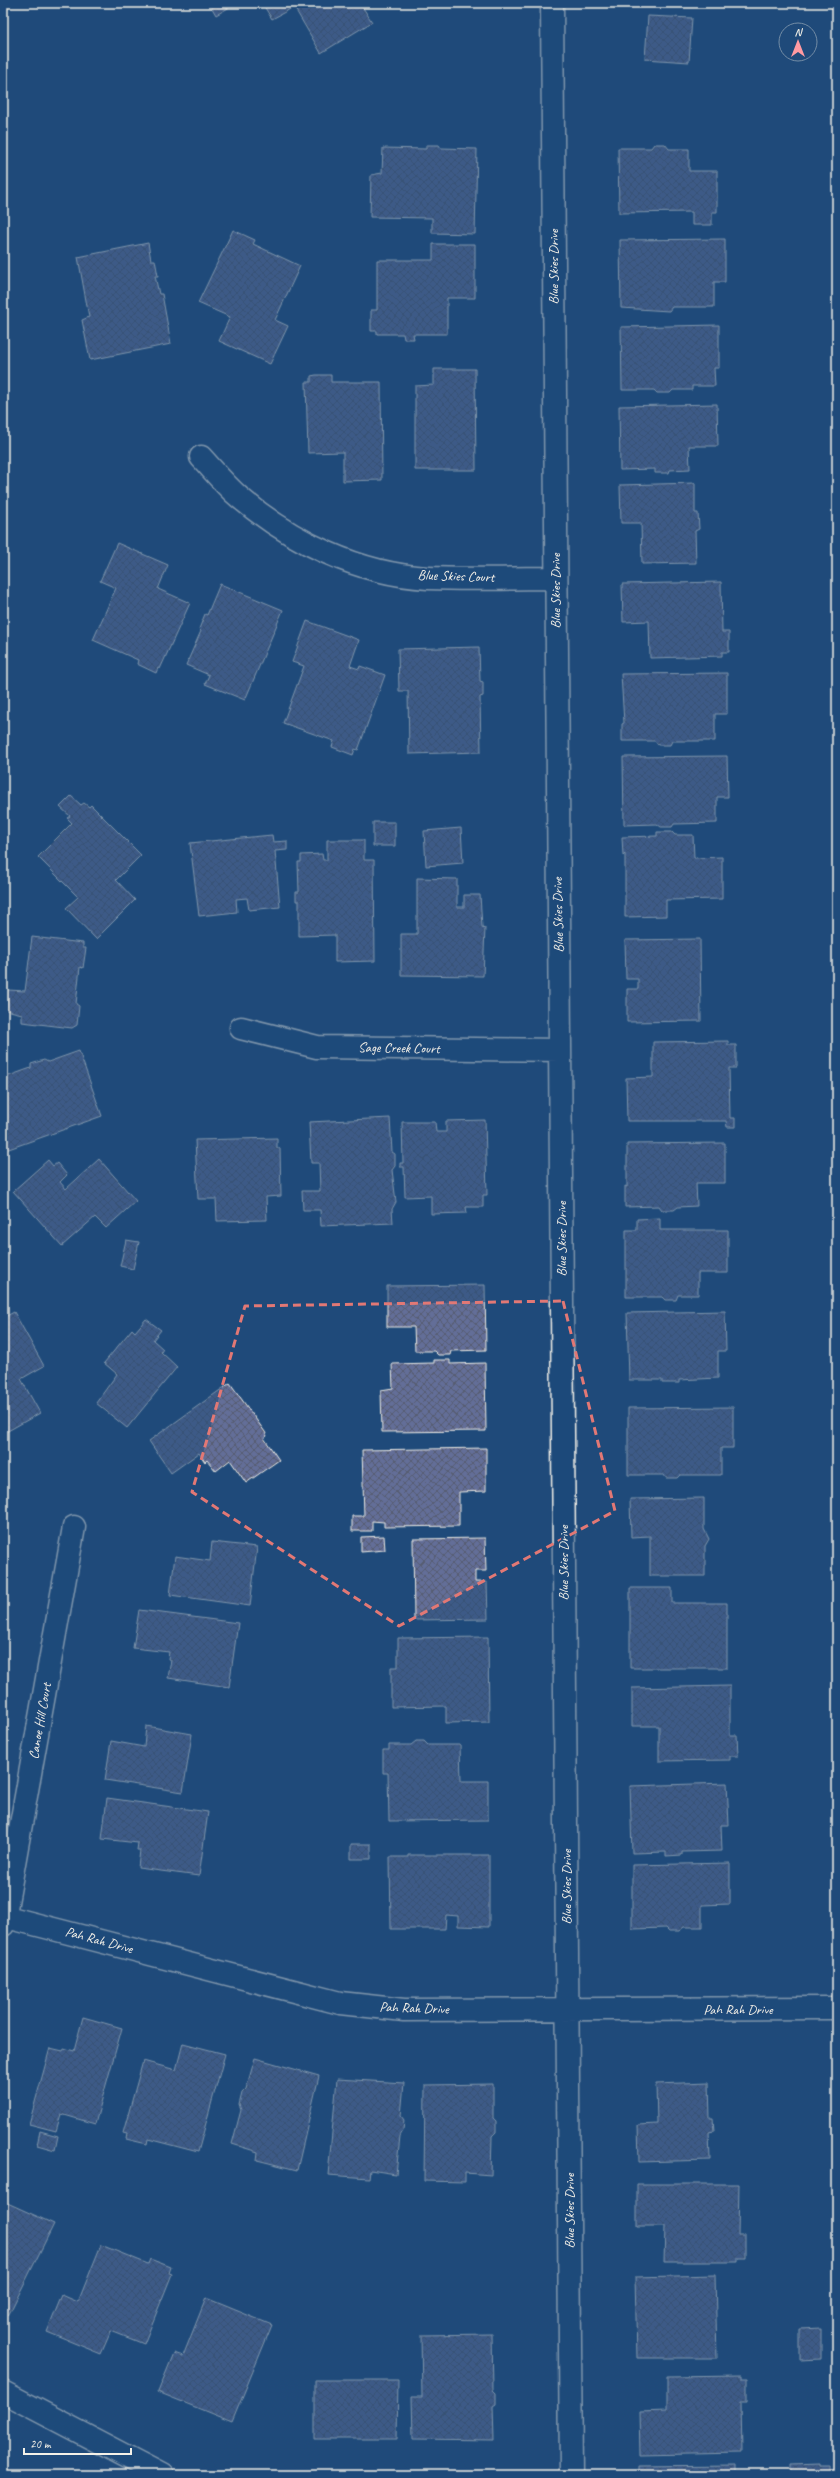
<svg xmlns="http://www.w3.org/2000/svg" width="840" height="2478" font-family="Caveat,sans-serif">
<defs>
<pattern id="building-cross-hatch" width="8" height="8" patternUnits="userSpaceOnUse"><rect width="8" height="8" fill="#646e98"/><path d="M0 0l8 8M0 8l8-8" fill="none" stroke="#565b6f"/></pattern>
</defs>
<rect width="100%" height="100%" fill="#1f4a7a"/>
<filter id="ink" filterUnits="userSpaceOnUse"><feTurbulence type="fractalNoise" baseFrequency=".025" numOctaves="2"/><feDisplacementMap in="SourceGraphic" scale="8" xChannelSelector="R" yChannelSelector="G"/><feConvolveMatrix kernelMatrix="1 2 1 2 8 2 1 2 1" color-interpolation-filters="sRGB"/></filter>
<g filter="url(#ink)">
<!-- building -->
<path fill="url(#building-cross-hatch)" stroke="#f4f1e8" d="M209,3H237L216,15Z
M262,3H360L372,22L321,53L294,7L272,19Z
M648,16L692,18L689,62L645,59Z
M654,144H665L669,149H689V171H717V212H712V225H692V212L619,213L618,148H651Z
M426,145H439L441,148L477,149L475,234L432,233V218L370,217L371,175L382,173L383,148L426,149Z
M233,230L255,240L253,244L300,266L275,320L288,326L270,364L219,341L230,317L198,303Z
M725,239V282H714V307H672L669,311L621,308L620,240Z
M148,243L151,260H155L158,276H155L159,294H162L171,344L90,360L82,320L89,317L78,257Z
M433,244H475V298H447V334H413L414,339H404L403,334H377V331H371V310H377V260H433Z
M719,325V368H714L715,386H692V390H673L670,393H657L654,390H622L621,327Z
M434,369H475L476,470H415V386L434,385Z
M316,375H331V382H381L382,480L343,481V452L308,453L306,382H311V376Z
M717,404L718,446H689L690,469L670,470L669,473H655V469L620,470L619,406Z
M695,483V513H698L699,529L695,531L696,563L642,564L641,523H621L620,485Z
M117,543L168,565L158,589L190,603L160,669L158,668L156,673L137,664L138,660L93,640L116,588L100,581Z
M721,582L722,632H729V652H722V656L650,658L649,621L623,622L622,584Z
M220,584L283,610L245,700L205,684L209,675L186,665L201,631L199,629L205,614L207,615Z
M307,621L359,640L350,666L359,669L360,666L385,675L358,750L355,749L353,755L332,747L334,741L283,723L304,666L292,662Z
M479,647L480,681L483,682V696L480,697L481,752L409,754L408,691H399L398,649Z
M727,673V714H715V741H672L670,745H658L655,741H622V724L624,723L621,674Z
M727,756L728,797H717V823L674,824L672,827H661L657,824L624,825L623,757Z
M71,796L81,805L84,803L89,807L91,805L141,855L116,880L135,900L96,939L66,908L78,897L38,857L72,823L67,818L70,816L60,807Z
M373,822H395V846H373Z
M461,828L463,863L426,866L424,831Z
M657,832H672L675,835H693L694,858L722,857V899L666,900V916L625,917V854L623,856L622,837L657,836Z
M272,835L273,842L287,841V850L275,851L280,907L249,910L247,898L236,899L237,912L199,916L190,843Z
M327,840H364V860H374L375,961L335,962V935L299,936V901H296V892H299L298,862H301V855L322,854L323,860H327Z
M417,878L457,879V907H464V895H480L482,927L485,928L483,976L401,975V934H417Z
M32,937L83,943V948H86L83,968L80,967L76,1004L79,1006L77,1025L72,1028L22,1022V1014L6,1010L8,990L25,991Z
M700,939L701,1021L627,1022V989H638V979H626L625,940Z
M728,1041V1045H736V1068H729L730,1118H735V1127H727L726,1121H627L626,1078L653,1077V1042Z
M79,1051L102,1116L3,1151V1078L31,1068V1064L44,1060L48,1062Z
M390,1118L392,1152L395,1154V1166L392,1170L396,1202L392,1209L393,1223L321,1226L320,1210H303L302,1191H320L319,1163H311L309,1122Z
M485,1120L487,1195H483V1207H466L467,1213L431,1214V1196L405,1197L404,1167H400V1163H403L402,1122H435L436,1132H446V1121Z
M277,1138V1148H280L281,1196L266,1197L267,1220L217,1221L216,1199H198L195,1140Z
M725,1143V1183H696L697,1206L678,1207L674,1210H662L659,1206L625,1207V1186L627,1187V1144Z
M99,1159L136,1201L106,1228L95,1217L62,1246L13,1191L48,1160L53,1166L57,1163L67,1175L60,1182L66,1189Z
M660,1218V1230H728V1273H698V1295H678L676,1300H665L662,1297H626V1230H637V1219Z
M126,1240L139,1242L133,1269L120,1266Z
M485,1285L486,1350L451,1351L450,1355H438L434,1351H415L414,1327H387V1286Z
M725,1311L726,1351H718V1378L679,1380V1383H662V1380H629L627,1313Z
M14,1312L44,1366L21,1379L40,1413L6,1432L3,1426V1318Z
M146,1319L161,1330L153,1340L163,1349L161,1352L177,1367L127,1428L96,1403L117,1374L104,1363L132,1329L135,1332Z
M434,1360H450V1364L485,1363L486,1431L382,1432L381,1390L393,1388L392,1364L434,1363Z
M230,1383L265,1432L267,1436L264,1438L279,1460L246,1483L230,1460L216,1471L207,1460L205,1462L199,1453L171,1473L149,1441Z
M733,1407V1448H721V1475H680L677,1478H666L664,1475H628V1408Z
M486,1448V1491L459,1492V1526L384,1527V1522L372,1521V1531H352V1516H364L362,1450Z
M704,1498V1529L709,1539L705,1546V1576H650V1536L631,1537L630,1499Z
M384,1536L385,1550L361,1552V1537Z
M485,1538L486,1571H475V1582H487L488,1619L414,1620L413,1539Z
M212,1542L257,1547L250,1606L170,1595L175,1556L210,1561Z
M630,1588H672V1603H727V1668H630Z
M139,1610L238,1623L229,1687L168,1678L171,1660L168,1659L169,1652L133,1648Z
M488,1637L489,1722L446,1723V1706L391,1707V1667H398V1638Z
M730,1686V1735H737L738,1756H730V1760L659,1761V1726H632V1688Z
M146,1726L192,1734L183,1792L105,1780L111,1741L144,1747Z
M416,1741H424L428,1745H460L461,1781H488V1820L389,1821L388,1773H383V1750H389V1745H411Z
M727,1783L729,1825H721L722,1851L682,1852V1855L666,1856V1852L632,1853L630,1786Z
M107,1798L208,1812L199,1876L138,1868L140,1850H137L138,1843L102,1839Z
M351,1844H371V1859H351Z
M408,1855H489V1927L458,1926V1916L446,1915L445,1929H391L390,1857H408Z
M730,1863V1904L702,1905V1927H684L679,1931H669L666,1928L632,1929V1865Z
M83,2017L122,2028L95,2124L61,2114L56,2131L29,2124L50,2048L63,2051L64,2048L74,2051Z
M183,2043L225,2054L198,2152L148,2139L147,2144L126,2139L127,2134L123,2133L143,2061L176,2070Z
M255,2058L319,2076L297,2170L257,2160L258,2152L232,2144L241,2110L239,2105L242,2093L246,2089Z
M337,2079L404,2083L401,2116L404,2120L403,2131L400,2136L396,2174L370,2170L369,2178L328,2175Z
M709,2082L710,2118H713L714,2131L709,2132L710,2160L639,2162L638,2125L657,2124L656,2084Z
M493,2084V2118L496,2121V2132L492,2136L491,2175L465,2173V2182L424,2181L425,2085Z
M40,2131L58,2136L55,2150L37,2145Z
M637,2184H739L738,2235H745V2258H738V2262H664L665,2226H637Z
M3,2201L54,2224L8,2316L3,2313Z
M101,2245L148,2264L150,2259L171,2267L169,2273L172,2274L144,2344L111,2331L101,2354L47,2332L62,2295L78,2302Z
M715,2275L717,2358H637L635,2277Z
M206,2298L272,2325L232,2422L158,2392L174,2353L183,2356Z
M821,2328V2359L800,2360V2329Z
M492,2334L493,2390L496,2393V2404L493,2406L494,2440L413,2439L412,2397H422L421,2335Z
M741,2376V2379H747V2402H741L742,2453L640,2455L639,2412L667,2411V2377Z
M315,2380H398L397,2439H315Z
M819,2464V2466H828V2475H791V2465Z
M736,2465V2475H638V2466Z"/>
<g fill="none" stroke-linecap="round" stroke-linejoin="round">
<defs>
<path id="minor" d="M552,3L571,2475
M201,457C213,470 225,485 239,497C291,541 358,574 428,578C470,580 513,578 555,578
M241,1028L317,1047L559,1050
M3,1916L340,2003L404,2010L837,2008
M3,1925L74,1527
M3,2392L162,2475"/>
</defs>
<!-- minor casing -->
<use href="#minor" stroke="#f4f1e8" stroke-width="25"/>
<!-- minor -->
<use href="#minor" stroke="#1f4a7a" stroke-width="22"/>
</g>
</g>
<!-- marked area -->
<path d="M0 0H840V2478H0ZM563,1301L615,1511L399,1626L192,1492L245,1306Z" fill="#1f4a7a" fill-opacity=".55" fill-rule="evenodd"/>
<path fill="none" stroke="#e27875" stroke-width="3" stroke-dasharray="8 5" stroke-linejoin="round" d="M563,1301L615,1511L399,1626L192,1492L245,1306Z"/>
<g text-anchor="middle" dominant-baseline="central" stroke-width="3.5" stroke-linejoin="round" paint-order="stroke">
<!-- street labels -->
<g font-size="14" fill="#f4f1e8" stroke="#1f4a7a">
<text transform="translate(553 267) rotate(-90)">Blue Skies Drive</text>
<text transform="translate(456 576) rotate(2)">Blue Skies Court</text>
<text transform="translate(555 591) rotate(-90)">Blue Skies Drive</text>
<text transform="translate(558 915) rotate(-91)">Blue Skies Drive</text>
<text transform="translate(399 1048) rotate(1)">Sage Creek Court</text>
<text transform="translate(561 1239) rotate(-90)">Blue Skies Drive</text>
<text transform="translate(563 1563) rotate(-90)">Blue Skies Drive</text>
<text transform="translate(40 1721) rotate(-80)">Canoe Hill Court</text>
<text transform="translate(566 1887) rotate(-90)">Blue Skies Drive</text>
<text transform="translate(99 1940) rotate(15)">Pah Rah Drive</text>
<text transform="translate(414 2008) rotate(2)">Pah Rah Drive</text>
<text x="738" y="2009">Pah Rah Drive</text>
<text transform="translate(569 2211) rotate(-90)">Blue Skies Drive</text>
</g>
</g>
<!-- margin -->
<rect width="840" height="2478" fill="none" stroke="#1f4a7a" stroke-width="16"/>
<rect x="8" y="8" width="824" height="2462" fill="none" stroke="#f4f1e8" stroke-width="1.5" filter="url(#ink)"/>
<!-- north arrow -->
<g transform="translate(798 42)"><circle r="19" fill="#1f4a7a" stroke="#748da6"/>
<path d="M0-3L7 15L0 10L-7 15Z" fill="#ff9aa2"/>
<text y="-6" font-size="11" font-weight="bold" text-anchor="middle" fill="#f4f1e8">N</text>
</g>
<!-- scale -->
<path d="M24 2448v6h107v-6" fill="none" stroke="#f4f1e8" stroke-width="2"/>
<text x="30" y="2448" font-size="12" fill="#f4f1e8" stroke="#1f4a7a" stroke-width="3" paint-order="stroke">20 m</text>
</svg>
